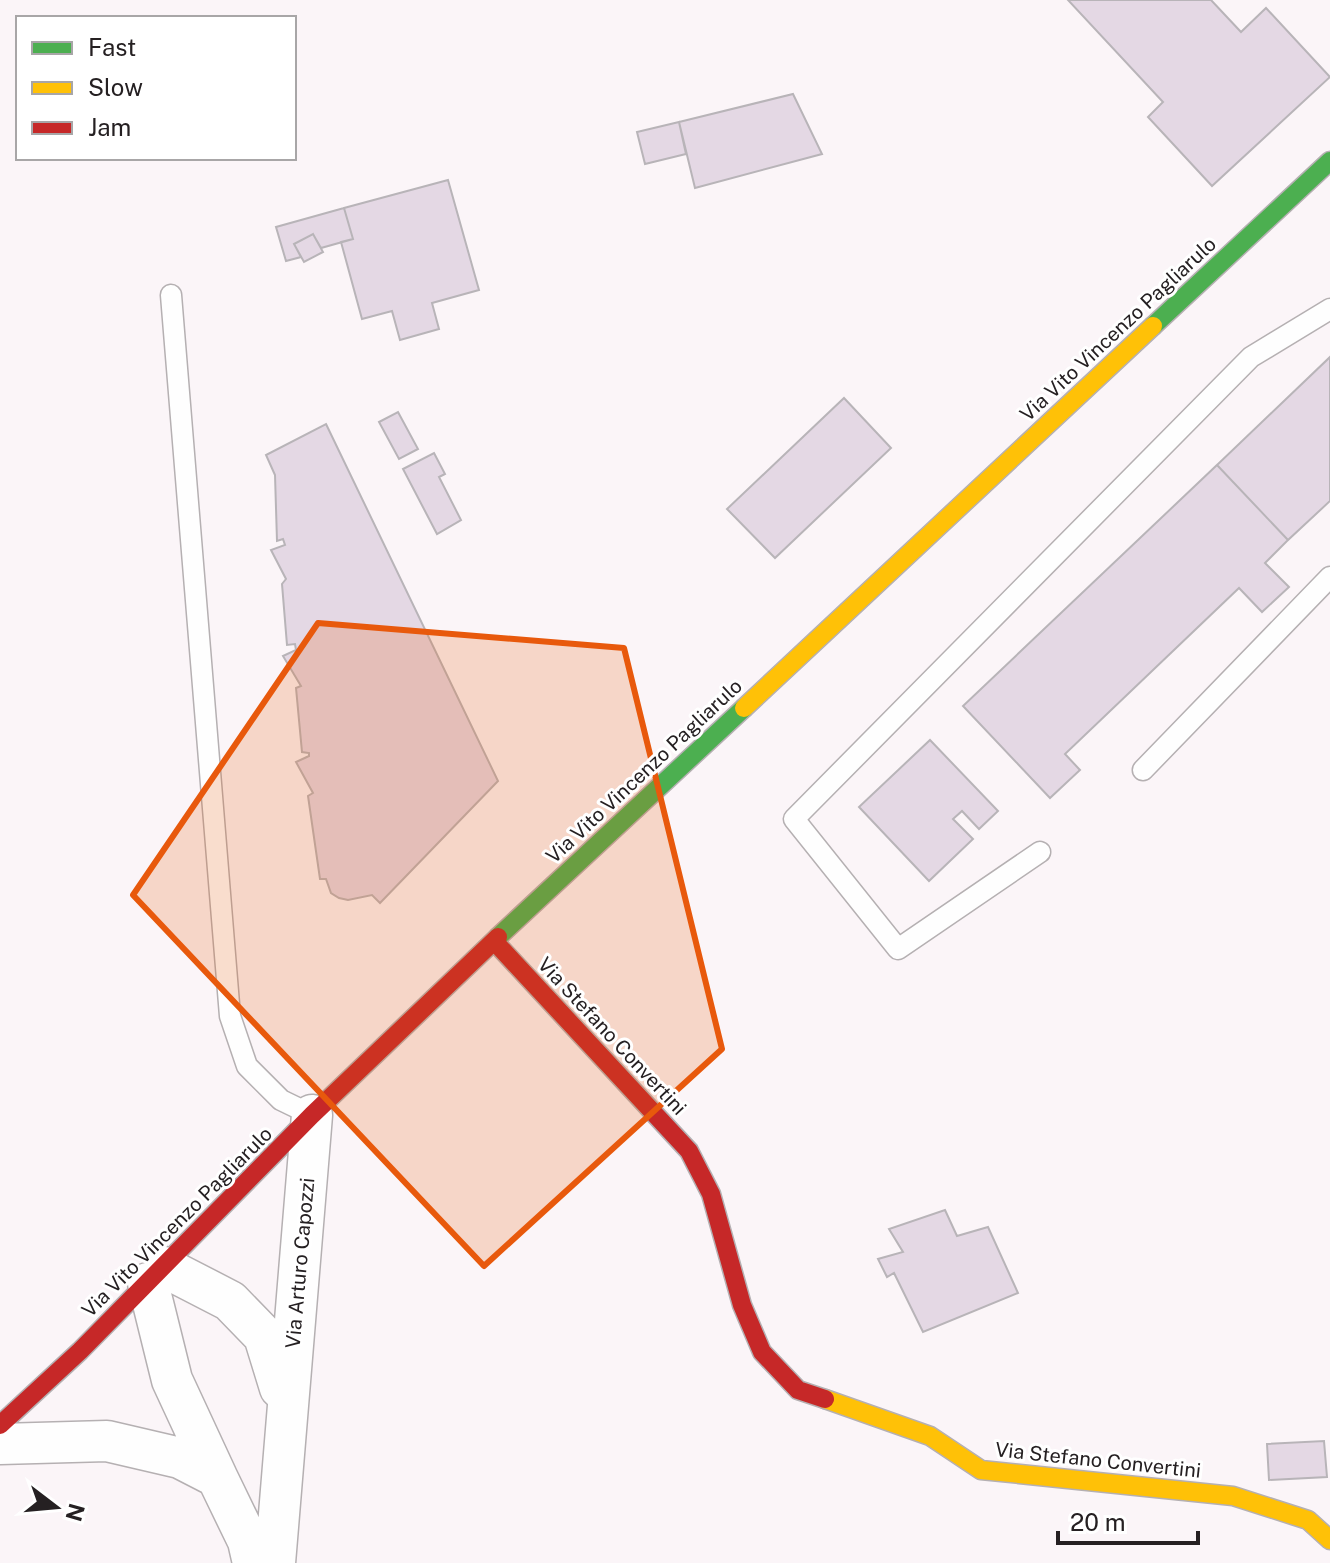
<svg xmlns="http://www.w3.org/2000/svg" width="1330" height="1563" font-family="'Public Sans',sans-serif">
<rect width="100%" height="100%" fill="#fbf5f8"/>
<!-- building -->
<path fill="#e4d8e4" stroke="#b8b4b8" stroke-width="2" d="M1068,0H1211L1241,32L1266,8L1330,77L1212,186L1148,117L1163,102Z
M793,94L822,154L695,188L679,122Z
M679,122L686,154L645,164L637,132Z
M448,180L479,290L432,303L439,329L400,340L392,311L362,319L341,242L353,239L344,208Z
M344,208L353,239L321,248L313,234L294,244L301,257L286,261L276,227Z
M313,234L323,252L304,262L294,244Z
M1330,357V501L1288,540L1217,465Z
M844,398L891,448L775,558L727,509Z
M398,412L418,449L399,459L379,422Z
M326,424L498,781L380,903L372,895L348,900L339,898L331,893L326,879H320L308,796L313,793L296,762L309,756V753L302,752L296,688L301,686L283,656L296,650L295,644L287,645L282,584L286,579L271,550L285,545L283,539L277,541L275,475L266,455Z
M434,453L445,474L439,477L461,520L437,534L403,469Z
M1217,465L1288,540L1265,563L1289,587L1262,612L1239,588L1065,754L1080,770L1050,798L963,706Z
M930,740L998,811L979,829L962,811L953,819L973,839L929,881L859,807Z
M945,1210L957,1236L988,1227L1018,1293L923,1332L894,1273L887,1277L878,1259L903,1252L889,1229Z
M1324,1441L1327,1477L1269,1480L1267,1444Z"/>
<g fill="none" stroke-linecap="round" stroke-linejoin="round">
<defs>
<path id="lane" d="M171,295L230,1016L247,1066L281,1100L312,1115
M1143,770L1330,577
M1040,852L898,949L794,819L1251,357L1330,309"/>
<path id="street" d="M164,1267L230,1301L264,1336L280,1388
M148,1283L172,1380L217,1477
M0,1444L107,1441L180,1458L217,1477L248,1541L253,1563
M275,1563L312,1115"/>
<path id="fast" d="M1153,326L1330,161
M498,937L744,708"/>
<path id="slow" d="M744,708L1153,326
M825,1399L930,1436L981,1470L1233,1496L1308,1520L1330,1540"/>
<path id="jam" d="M494,941L689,1151L711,1194L742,1305L762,1352L798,1390L825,1399
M0,1425L80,1351L312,1115L498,937"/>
</defs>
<!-- lane casing -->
<use href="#lane" stroke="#b5b0b2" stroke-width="23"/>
<!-- street casing -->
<use href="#street" stroke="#b5b0b2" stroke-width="43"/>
<!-- fast casing -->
<use href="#fast" stroke="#b5b0b2" stroke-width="21"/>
<!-- slow casing -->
<use href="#slow" stroke="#b5b0b2" stroke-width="21"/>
<!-- jam casing -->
<use href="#jam" stroke="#b5b0b2" stroke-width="21"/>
<!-- lane -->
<use href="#lane" stroke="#fefefe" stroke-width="20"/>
<!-- street -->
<use href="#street" stroke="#fefefe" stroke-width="40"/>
<!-- fast -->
<use href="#fast" stroke="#4caf50" stroke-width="18"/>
<!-- slow -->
<use href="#slow" stroke="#ffc107" stroke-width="18"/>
<!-- jam -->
<use href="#jam" stroke="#c62828" stroke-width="18"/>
</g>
<!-- marked area -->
<path fill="#e8590c" fill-opacity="0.2" stroke="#e8590c" stroke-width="6" stroke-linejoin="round" d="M318,623L624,648L722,1049L484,1266L133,895Z"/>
<g text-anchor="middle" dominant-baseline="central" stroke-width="6" stroke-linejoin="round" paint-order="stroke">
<!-- street labels -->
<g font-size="20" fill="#252022" stroke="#fff">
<text transform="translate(1118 329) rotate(-43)">Via Vito Vincenzo Pagliarulo</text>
<text transform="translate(644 771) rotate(-43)">Via Vito Vincenzo Pagliarulo</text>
<text transform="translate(612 1036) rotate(47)">Via Stefano Convertini</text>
<text transform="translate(177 1222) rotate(-45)">Via Vito Vincenzo Pagliarulo</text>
<text transform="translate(300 1263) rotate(-85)">Via Arturo Capozzi</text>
<text transform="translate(1098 1460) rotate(6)">Via Stefano Convertini</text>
</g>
</g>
<!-- legend -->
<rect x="16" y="16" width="280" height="144" fill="#ffffff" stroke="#a8a6a7" stroke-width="2"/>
<rect x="32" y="42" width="40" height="12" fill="#4caf50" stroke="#a8a6a7" stroke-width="2"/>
<text x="88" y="56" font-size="24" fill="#252022">Fast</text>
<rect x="32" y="82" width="40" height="12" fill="#ffc107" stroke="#a8a6a7" stroke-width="2"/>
<text x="88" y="96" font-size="24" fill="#252022">Slow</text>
<rect x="32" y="122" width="40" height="12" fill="#c62828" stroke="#a8a6a7" stroke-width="2"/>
<text x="88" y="136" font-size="24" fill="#252022">Jam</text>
<!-- north arrow -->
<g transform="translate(56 1507) rotate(106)" stroke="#ffffff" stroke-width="6" paint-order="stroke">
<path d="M0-6L14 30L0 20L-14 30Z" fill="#252022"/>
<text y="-12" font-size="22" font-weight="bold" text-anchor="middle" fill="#252022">N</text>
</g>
<!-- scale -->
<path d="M1058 1531v12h140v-12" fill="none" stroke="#252022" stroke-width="4"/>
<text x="1070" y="1531" font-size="24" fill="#252022" stroke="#ffffff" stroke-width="6" paint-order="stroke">20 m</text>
</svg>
